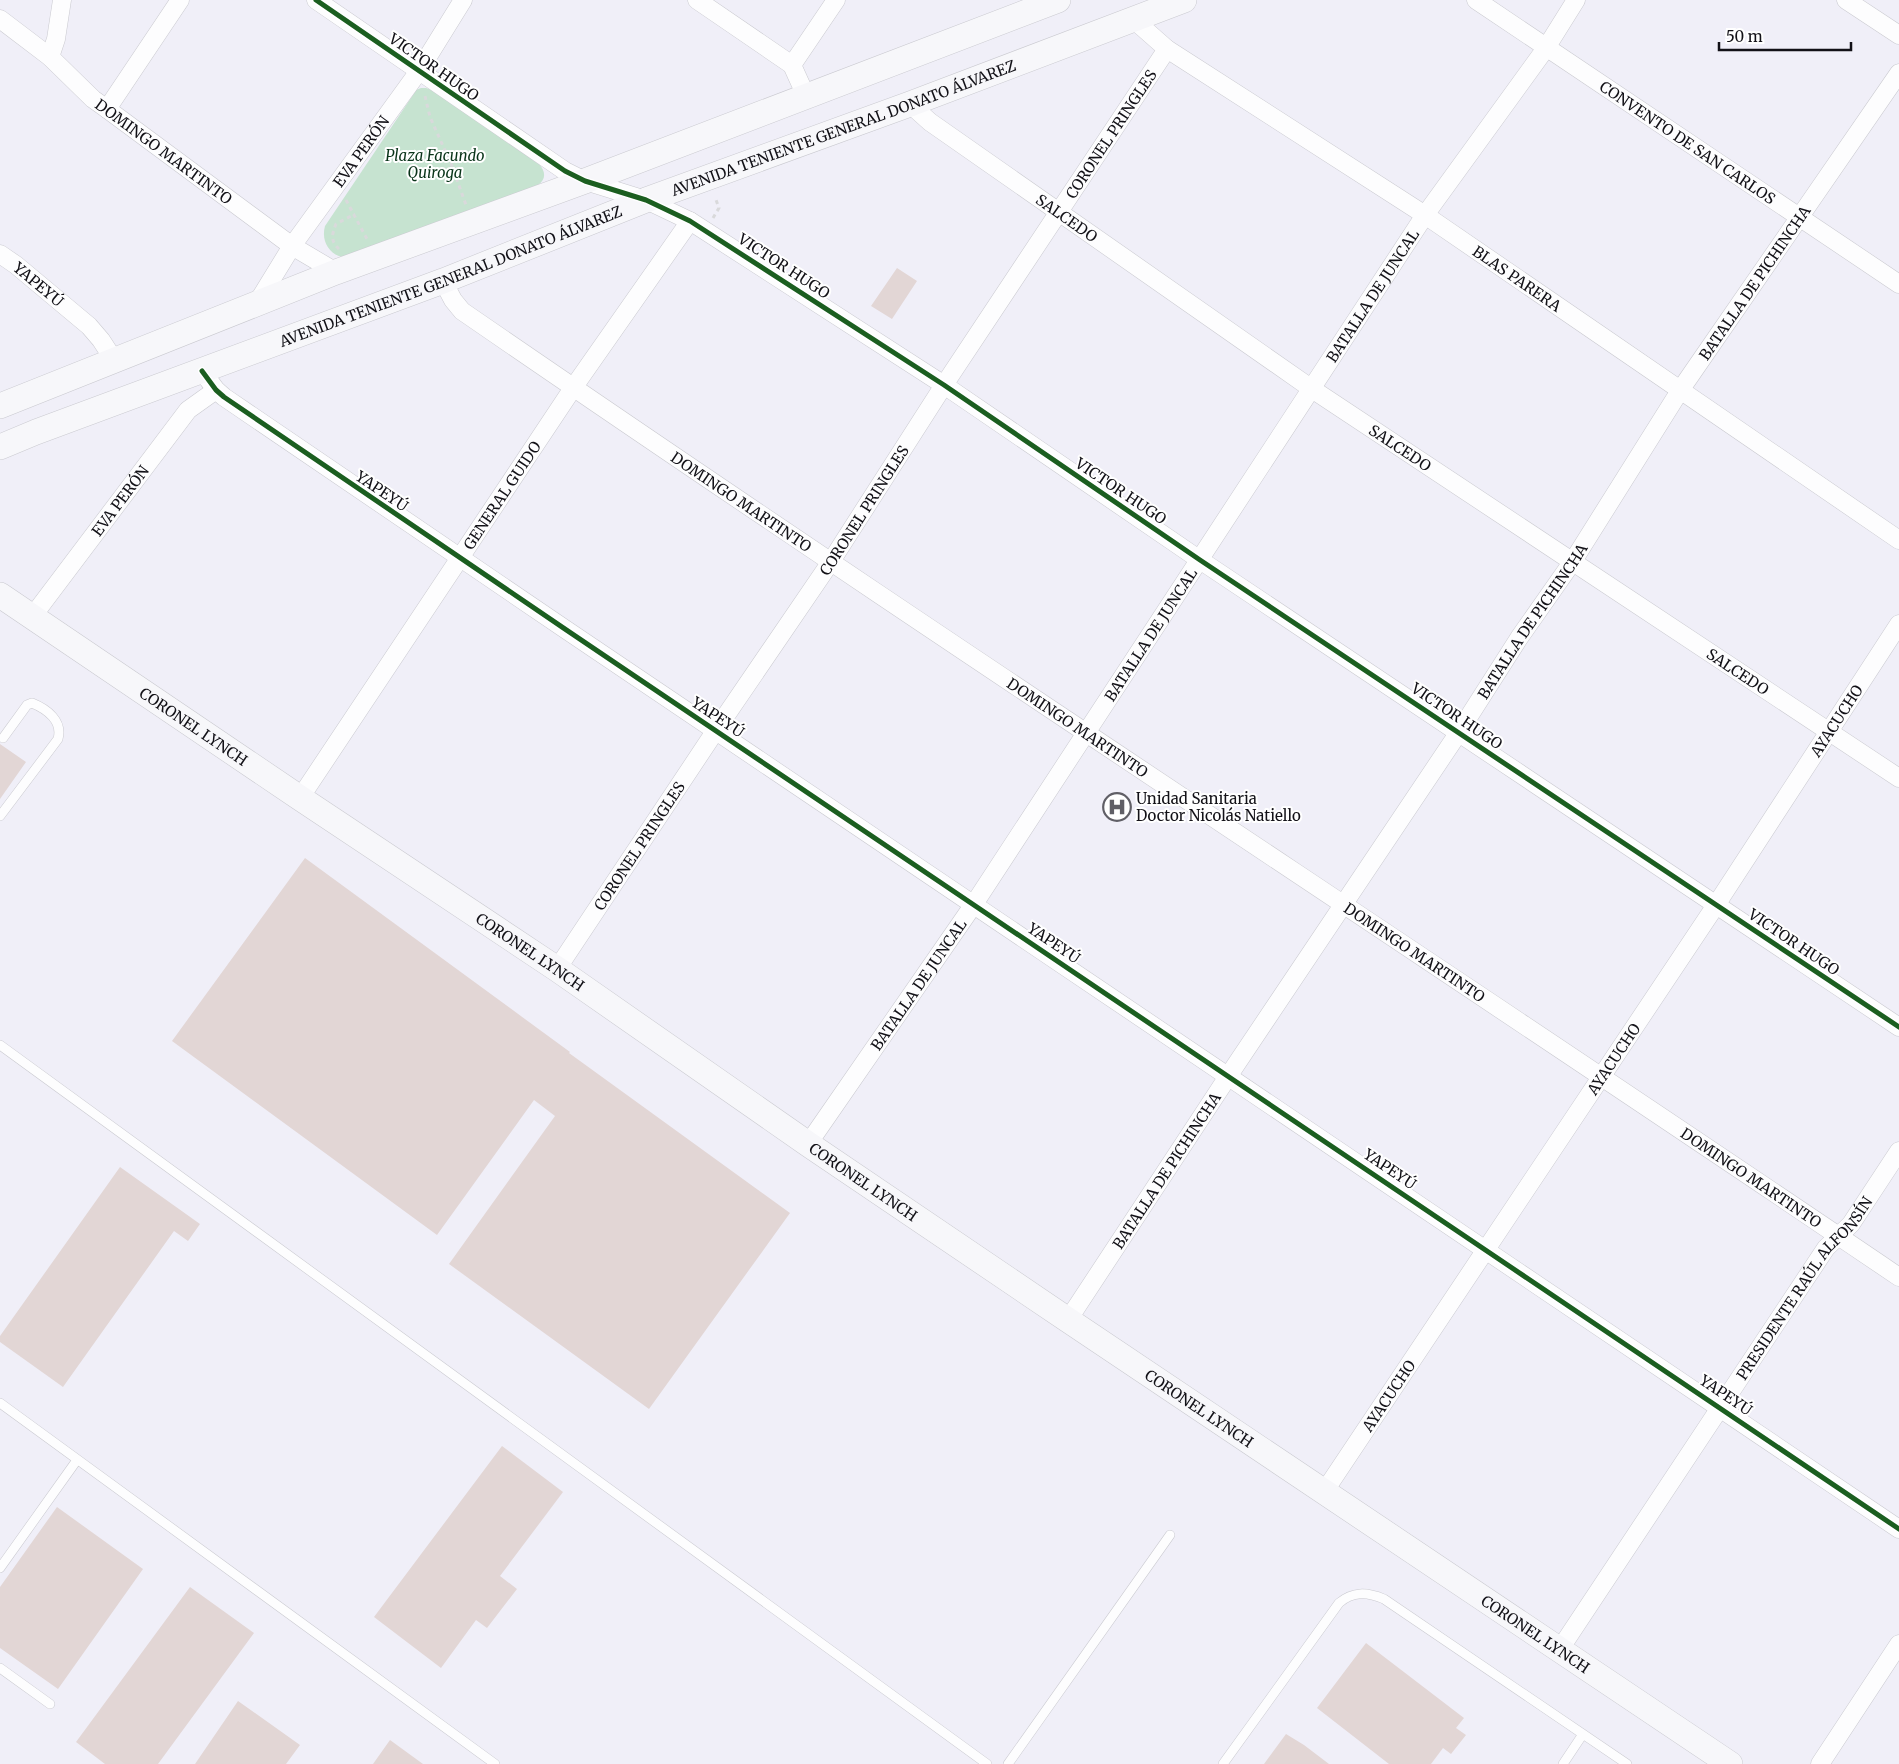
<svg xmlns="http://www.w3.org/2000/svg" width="1899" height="1764" font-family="Merriweather,serif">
<rect width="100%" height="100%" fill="#f0eff8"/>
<!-- green -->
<path fill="#c6e3d0" d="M421,88H426L432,90L539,164C546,172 546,179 538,185L351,258C333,259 320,244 325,226L413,95L416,90Z"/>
<!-- building -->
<path fill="#e2d6d5" d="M897,268L917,281L892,319L871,306Z
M0,744L26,762L0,799Z
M305,858L570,1052L569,1053L790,1213L649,1409L449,1264L555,1116L534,1100L437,1235L172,1041Z
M120,1167L200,1224L188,1241L174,1231L63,1387L0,1342V1336Z
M502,1446L563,1492L500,1576L517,1589L487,1628L476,1620L441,1668L374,1617Z
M57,1507L143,1569L58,1689L0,1648V1587Z
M190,1587L254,1633L158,1764H105L76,1742Z
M1366,1643L1464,1718L1456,1728L1466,1735L1451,1754L1443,1748L1431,1764H1389L1317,1708Z
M238,1701L300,1745L286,1764H195Z
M1286,1734L1304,1745L1329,1764H1264Z
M390,1740L423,1764H373Z"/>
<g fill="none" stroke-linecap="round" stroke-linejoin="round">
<defs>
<path id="service" d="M0,816L58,739C63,721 47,709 32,703L27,705L3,738
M0,1045L987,1764
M0,1403L495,1764
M0,1568L77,1460
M0,1668L50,1704
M1008,1764L1170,1535
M1223,1764L1339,1603C1353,1591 1367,1592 1384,1599L1627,1764
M1563,1764L1583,1734"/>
<g id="minor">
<path d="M316,0L565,171L585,181L646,200L690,221L944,385L1200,560L1899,1027"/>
<path d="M697,0L792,65L806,96"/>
<path id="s1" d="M1476,0L1899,284"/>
<path d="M1846,0L1899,35"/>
<path id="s2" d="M0,19L50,57L93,99L107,109L292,246L336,272"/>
<path id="s3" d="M1133,19L1167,49L1425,215L1899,540"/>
<path d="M50,57L56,39L62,0"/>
<path d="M792,65L836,0"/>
<path id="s4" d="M910,104L930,122L1312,389L1899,778"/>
<path d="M107,109L180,0"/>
<path id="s5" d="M0,254L16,265L89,326L101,340L114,360"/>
<path id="s6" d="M443,281L453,300L462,311C937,638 1421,953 1899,1277"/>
<path id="s7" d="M257,303L292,246L419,71L463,0"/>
<path d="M202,371L216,390L224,397C780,778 1343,1149 1899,1529"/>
<path id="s8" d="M32,617L188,410L216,390"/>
<path id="s9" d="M300,798L573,388L690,221"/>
<path id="s10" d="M557,969L716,730L830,563L944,385L1167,49"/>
<path id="s11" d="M808,1144L974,904L1425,215L1546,48L1576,0"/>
<path id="s12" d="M1068,1320L1229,1075L1459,732L1519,638L1573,561L1681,389L1899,73"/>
<path id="s13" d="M1324,1492L1716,905L1899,624"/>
<path id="s14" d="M1560,1649L1826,1248L1851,1224L1899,1151"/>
<path d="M1820,1764L1899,1644"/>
</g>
<g id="secondary">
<path d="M0,406L336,272L585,181L1058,0"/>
<path id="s15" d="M0,447L36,432L443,281L646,200L910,104L1184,0"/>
<path id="s16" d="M0,595L300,798L557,969L808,1144L1068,1320L1730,1764"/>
</g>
</defs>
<!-- service casing -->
<use href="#service" stroke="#cacad0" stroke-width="10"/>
<!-- minor casing -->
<use href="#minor" stroke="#cacad0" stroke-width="19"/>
<!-- secondary casing -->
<use href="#secondary" stroke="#cacad0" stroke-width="26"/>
<!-- path -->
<path stroke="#d9d9db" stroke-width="3" stroke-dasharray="4 4" stroke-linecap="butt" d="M425,96L430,117L452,166L466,205
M346,200L367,239
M713,218L719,208L715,197
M339,249C330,241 332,234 336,224L355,214"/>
<!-- service -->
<use href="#service" stroke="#fdfdfe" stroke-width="9"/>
<!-- minor -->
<use href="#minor" stroke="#fdfdfe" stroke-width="18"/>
<!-- secondary -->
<use href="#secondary" stroke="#f7f7fa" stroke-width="25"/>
<defs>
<path id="cycleway" d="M316,0L565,171L585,181L646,200L690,221L944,385L1200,560L1899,1027
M202,371L216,390L224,397C780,778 1343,1149 1899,1529"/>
</defs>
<!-- cycleway casing -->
<use href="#cycleway" stroke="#fff" stroke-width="8"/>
<!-- cycleway -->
<use href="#cycleway" stroke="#1b5e20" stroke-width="5"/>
</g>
<!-- icons -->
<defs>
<symbol id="hospital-ring" viewBox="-11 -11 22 22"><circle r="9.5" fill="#fff" stroke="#605f66" stroke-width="1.5"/><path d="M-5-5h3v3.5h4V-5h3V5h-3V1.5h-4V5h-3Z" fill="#605f66"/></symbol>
</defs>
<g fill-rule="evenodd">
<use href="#hospital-ring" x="1101" y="791" width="32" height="32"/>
</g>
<g text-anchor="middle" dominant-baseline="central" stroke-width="4" stroke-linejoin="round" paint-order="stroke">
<!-- street labels -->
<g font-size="15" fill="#121117" stroke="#fff">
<text transform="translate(434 67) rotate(35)">VICTOR HUGO</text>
<text stroke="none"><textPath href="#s15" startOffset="902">AVENIDA TENIENTE GENERAL DONATO ÁLVAREZ</textPath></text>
<text stroke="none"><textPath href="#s10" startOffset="1002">CORONEL PRINGLES</textPath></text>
<text stroke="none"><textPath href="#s1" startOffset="255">CONVENTO DE SAN CARLOS</textPath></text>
<text stroke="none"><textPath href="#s2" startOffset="211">DOMINGO MARTINTO</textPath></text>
<text stroke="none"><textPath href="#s7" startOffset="184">EVA PERÓN</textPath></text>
<text stroke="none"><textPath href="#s4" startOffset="194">SALCEDO</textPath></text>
<text transform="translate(784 266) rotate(33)">VICTOR HUGO</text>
<text stroke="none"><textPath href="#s15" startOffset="482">AVENIDA TENIENTE GENERAL DONATO ÁLVAREZ</textPath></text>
<text stroke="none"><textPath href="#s3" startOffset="464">BLAS PARERA</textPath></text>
<text stroke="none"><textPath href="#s12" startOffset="1244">BATALLA DE PICHINCHA</textPath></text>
<text stroke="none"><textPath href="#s5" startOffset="49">YAPEYÚ</textPath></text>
<text stroke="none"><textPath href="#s11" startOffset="1019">BATALLA DE JUNCAL</textPath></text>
<text stroke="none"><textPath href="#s4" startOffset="599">SALCEDO</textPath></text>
<text transform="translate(382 491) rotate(34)">YAPEYÚ</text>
<text transform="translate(1121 491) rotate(34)">VICTOR HUGO</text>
<text stroke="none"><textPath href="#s9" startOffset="364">GENERAL GUIDO</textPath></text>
<text stroke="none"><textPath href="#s8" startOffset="146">EVA PERÓN</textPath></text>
<text stroke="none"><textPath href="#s6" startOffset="374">DOMINGO MARTINTO</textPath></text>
<text stroke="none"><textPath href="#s10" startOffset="552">CORONEL PRINGLES</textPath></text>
<text stroke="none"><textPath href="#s12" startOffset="839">BATALLA DE PICHINCHA</textPath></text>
<text stroke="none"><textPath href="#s11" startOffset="614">BATALLA DE JUNCAL</textPath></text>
<text stroke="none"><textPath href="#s4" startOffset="1004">SALCEDO</textPath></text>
<text transform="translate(1457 716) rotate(34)">VICTOR HUGO</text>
<text transform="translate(718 717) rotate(34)">YAPEYÚ</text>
<text stroke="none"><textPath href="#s13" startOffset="926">AYACUCHO</textPath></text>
<text stroke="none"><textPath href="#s16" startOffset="234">CORONEL LYNCH</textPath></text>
<text stroke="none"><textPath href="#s6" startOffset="779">DOMINGO MARTINTO</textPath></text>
<text stroke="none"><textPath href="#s10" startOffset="148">CORONEL PRINGLES</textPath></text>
<text transform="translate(1794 942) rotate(34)">VICTOR HUGO</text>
<text transform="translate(1054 943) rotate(34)">YAPEYÚ</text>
<text stroke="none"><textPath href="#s16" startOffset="639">CORONEL LYNCH</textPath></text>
<text stroke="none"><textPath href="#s6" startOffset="1184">DOMINGO MARTINTO</textPath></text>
<text stroke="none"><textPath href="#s11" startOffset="194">BATALLA DE JUNCAL</textPath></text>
<text stroke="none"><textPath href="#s13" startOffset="521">AYACUCHO</textPath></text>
<text transform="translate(1390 1169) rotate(34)">YAPEYÚ</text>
<text stroke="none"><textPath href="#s12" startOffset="179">BATALLA DE PICHINCHA</textPath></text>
<text stroke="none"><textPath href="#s6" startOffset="1589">DOMINGO MARTINTO</textPath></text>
<text stroke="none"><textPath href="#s16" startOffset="1044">CORONEL LYNCH</textPath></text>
<text stroke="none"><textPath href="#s14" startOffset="436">PRESIDENTE RAÚL ALFONSÍN</textPath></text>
<text transform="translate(1726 1395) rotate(34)">YAPEYÚ</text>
<text stroke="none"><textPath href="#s13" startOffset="116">AYACUCHO</textPath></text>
<text stroke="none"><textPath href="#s16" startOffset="1449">CORONEL LYNCH</textPath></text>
<text stroke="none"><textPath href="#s16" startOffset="1854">CORONEL LYNCH</textPath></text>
</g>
<!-- park labels -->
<g font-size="15" font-style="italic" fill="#093419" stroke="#fff">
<text x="435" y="155">Plaza Facundo<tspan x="435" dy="17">Quiroga</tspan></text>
</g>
<!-- poi labels -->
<g font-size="15" fill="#121117" stroke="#fff" text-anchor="start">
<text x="1136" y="798">Unidad Sanitaria<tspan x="1136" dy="17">Doctor Nicolás Natiello</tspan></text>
</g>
</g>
<!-- scale -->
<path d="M1719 42v8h132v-8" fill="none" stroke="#121117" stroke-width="2.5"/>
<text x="1726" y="42" font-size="15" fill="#121117" stroke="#ffffff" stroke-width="4" paint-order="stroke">50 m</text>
</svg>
